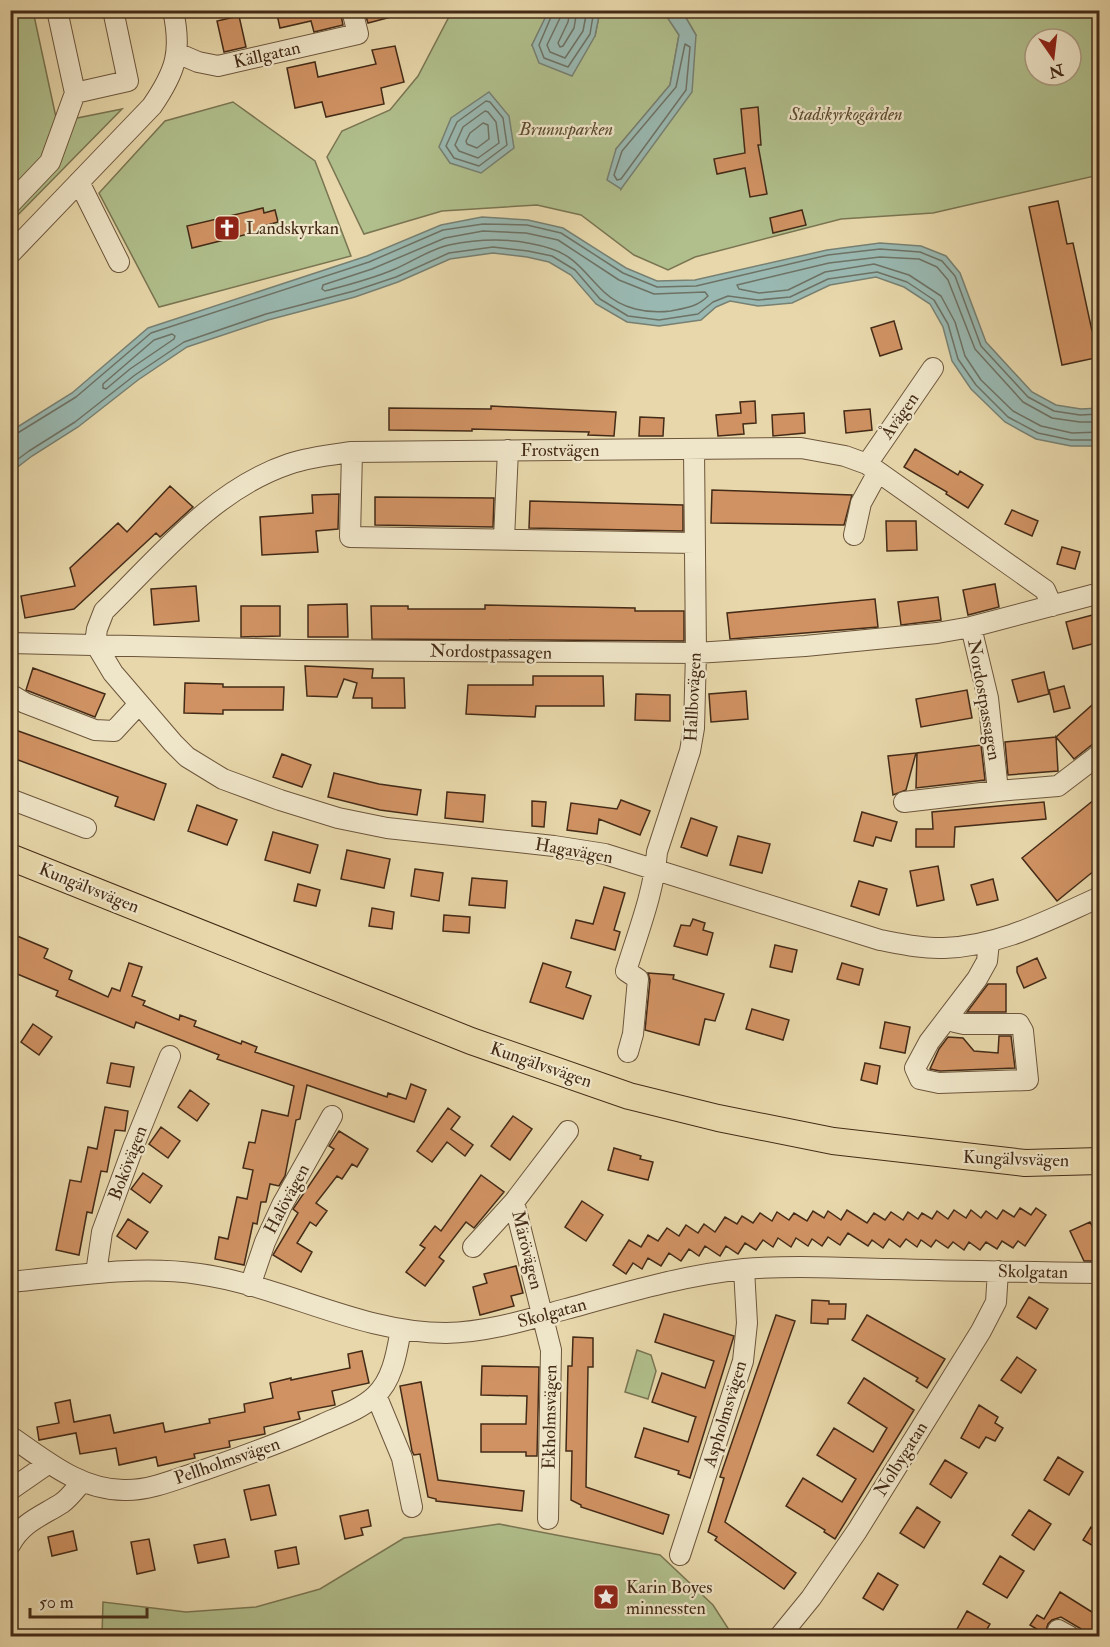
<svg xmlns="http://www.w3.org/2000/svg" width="1110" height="1647" font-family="'IM FELL Double Pica',serif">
<rect width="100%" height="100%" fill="#e7d7aa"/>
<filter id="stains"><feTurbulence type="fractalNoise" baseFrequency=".00333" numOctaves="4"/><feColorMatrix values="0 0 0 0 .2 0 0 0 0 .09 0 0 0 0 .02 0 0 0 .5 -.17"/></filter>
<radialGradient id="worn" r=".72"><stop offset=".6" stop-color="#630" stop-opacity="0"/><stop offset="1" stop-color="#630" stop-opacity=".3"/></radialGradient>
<!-- green -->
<path fill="#b0bf8c" stroke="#7a7552" stroke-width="1.5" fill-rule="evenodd" d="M663,10L679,35L670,85L616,149L621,189L696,35L682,11H1099V175L933,213L841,219L695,257L668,270L634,255L581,215L537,205L442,211L364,234L327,157L342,131L390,110L418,76L452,11H549L532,45L595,36L600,11ZM1035,39H1071V75H1035Z
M10,11H33L57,122L122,109L11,222Z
M233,102L315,161L351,256L159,307L99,193L165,121Z
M637,1350L651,1355L656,1371L648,1399L625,1392Z
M499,1524L660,1555L713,1605L733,1636H102L103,1602L186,1612L256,1607L320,1589L404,1538Z"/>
<!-- water -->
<path fill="#99b8b1" stroke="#778073" stroke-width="1.5" d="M549,10L600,11L595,36L572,76L539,63L532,45Z
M663,11H682L696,35L692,92L621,189L607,180L616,149L670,85L679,35Z
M489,92L509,116L514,148L481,173L450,163L439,147L451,118Z
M482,217L528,220L563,228L626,268L657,281L695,280L827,250L880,243L921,246L946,256L960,273L986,342L1032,392L1056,405L1081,409L1099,408V446H1071L1036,439L1005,422L971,389L952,361L943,327L930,304L904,287L876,277L830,285L792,303L758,306L730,301L716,307L701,320L659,326L627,322L596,304L571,275L549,262L527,257L493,253L450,259L398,282L355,297L268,320L187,347L138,380L78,427L32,456L11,472V431L72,393L148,328L367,256L441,225Z"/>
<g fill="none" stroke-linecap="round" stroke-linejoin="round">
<!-- shore -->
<path stroke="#6e7264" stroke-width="1.5" d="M554,10L539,45L544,58L568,67L590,34L594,10
M561,10L560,18L547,45L550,52L565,58L583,31L587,10
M570,10L568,22L558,43L560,47L563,46L574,28L577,10
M685,44L690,47L686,90L621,179L617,180L614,175L622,151L676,87Z
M486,101L490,102L503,118L507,145L479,166L454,158L446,146L457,122Z
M485,111L488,112L496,122L499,143L478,158L459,151L455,145L463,127Z
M483,123L488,125L489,139L477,148L467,144L466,141L470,133Z
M483,231L526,233L558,240L619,280L654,294L705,292L708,296C697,307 686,308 671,311C647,314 622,309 604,292C587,276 575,256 552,249C519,238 483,238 449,245C430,249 412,262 395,269C372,279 348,285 325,291L322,289L323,285L372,269L445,238Z
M172,334L175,336L174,339L130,369L106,389L103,388V384L154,340Z
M1100,422H1080L1052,418L1023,402L975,349L948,280L937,267L919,259L880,257L829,263L737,285L739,289L759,293L788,290L825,272L874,264L909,275L941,296L955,322L965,356L981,380L1013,411L1041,426L1072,433L1100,432
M10,435L16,434L76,397L151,333L369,262L443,230L483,224L527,225L561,233L623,273L657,287L696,286L828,255L880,249L920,252L942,261L955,276L981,346L1028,397L1054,411L1080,415L1100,414
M10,465L29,451L75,422L135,375L184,342L266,314L354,291L396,277L449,253L493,247L528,251L552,256L575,270L600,299L628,316L659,320L698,314L713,302L728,296L758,300L790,297L828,279L877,272L907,282L934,300L948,324L958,359L976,385L1008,417L1038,433L1071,440H1100"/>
</g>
<!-- building -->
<path fill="#d09263" stroke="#442b17" stroke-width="1.5" d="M276,10H340L343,25L314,32L311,21L280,28Z
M364,10H399V15L368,23Z
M239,16L246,47L224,52L217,21Z
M395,46L404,82L381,88L384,104L326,117L322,102L295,108L287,68L315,62L318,77L376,64L372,50Z
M758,107L761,145H758L767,194L750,197L745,168L717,174L714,159L745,153L741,109Z
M1058,201L1067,244L1073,243L1092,331L1100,330V357L1062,365L1029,207Z
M263,208L264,213L275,210L278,222L267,225L268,229L192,248L187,226Z
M802,210L806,225L773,233L770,218Z
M894,321L902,349L880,356L871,328Z
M755,401L756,423L743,424L744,434L718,436L716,415L741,413L740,402Z
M491,406L616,412L614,436L588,435L589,432L472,429V431L389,430V408L491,409Z
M870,409L872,430L846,433L844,411Z
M804,413L805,433L773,436L772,415Z
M640,417L664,418L663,436H639Z
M915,449L958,475L960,471L983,485L968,508L946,494L947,492L904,467Z
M170,486L193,507L160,537L156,533L74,609L25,618L21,596L75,586L70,568L118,523L127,532Z
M712,490L852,495L844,525L711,523Z
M339,494L338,529L316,531L318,552L262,555L260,517L313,513L312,495Z
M375,497L494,498L493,527L375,525Z
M530,501L683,505V531L529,528Z
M1012,510L1038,521L1032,536L1005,524Z
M886,521H916L917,550L887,551Z
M1062,547L1080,552L1075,569L1057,564Z
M995,584L999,607L968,615L963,590Z
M196,586L199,621L154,625L151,589Z
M938,597L941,620L901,625L898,602Z
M875,599L878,627L730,639L727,613Z
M347,604L348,637H308V605Z
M485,605L635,608V611H684V641L372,639L371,606H408V609H485Z
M241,606H280V636L241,637Z
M1100,613V642L1073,649L1066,622Z
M305,666L373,669L372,678H404L405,708H372V698H353L357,683L344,679L337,697L307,696Z
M33,668L105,694L95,717L26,690Z
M1044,672L1049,694L1018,702L1012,680Z
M533,676H603L604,706H536L535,717L466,714L468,685H533Z
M185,683L223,684V687H284L283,710H223V714L184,713Z
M1064,686L1070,708L1054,712L1049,690Z
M967,690L972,718L921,727L916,699Z
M746,691L748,719L711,722L709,694Z
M636,694L670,695V721L635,720Z
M1100,698V742L1093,744L1074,759L1056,737L1058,771L1008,775L1005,742L1056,737Z
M10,728L166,784L154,820L115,806L118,797L10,757Z
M981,745L985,780L916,788L917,753Z
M916,753L906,790L893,795L888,756Z
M282,754L311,765L302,787L273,777Z
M334,773L379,784L421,790L417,815L380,810L328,797Z
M447,792L485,795L483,822L445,818Z
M1100,795V866L1057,901L1022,858Z
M621,800L650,811L640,835L599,819L597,834L567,830L571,803L617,809Z
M532,801L546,802L544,827L532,826Z
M1044,802L1046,819L955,827L954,847H916V829H933L932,812Z
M197,805L237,820L227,845L188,831Z
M862,812L897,822L891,841L876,837L873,846L854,841Z
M691,818L717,827L707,856L681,847Z
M273,832L318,845L310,873L265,860Z
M738,836L770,844L762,873L730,865Z
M347,850L390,859L384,888L341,879Z
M938,866L944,900L917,906L910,871Z
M415,869L443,873L439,901L411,896Z
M472,878L507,881L505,908L469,905Z
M993,879L998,900L977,905L971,885Z
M859,881L887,889L879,915L851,906Z
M298,884L320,890L316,906L294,901Z
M604,887L625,893L614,930L620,932L615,950L571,938L576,920L593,924Z
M372,908L394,912L392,929L369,926Z
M444,915L470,917L469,933L443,931Z
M693,919L705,923L703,930L713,933L707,955L674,946L681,925L690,926Z
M10,933L48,949L44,958L72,971L69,979L108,997L112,988L120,991L129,963L142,967L132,996L145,1001L143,1005L179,1020L180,1015L196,1021L194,1026L241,1044L242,1041L257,1047L255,1052L387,1097L388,1093L406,1099L411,1084L426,1090L414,1122L307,1085L300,1119L296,1120L285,1176L279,1186L270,1184L266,1202H261L257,1224L253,1223L244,1265L215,1259L219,1237L228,1239L237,1197L247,1199L253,1170L243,1168L249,1142L255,1143L262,1110L288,1116L294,1086L217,1059L219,1055L136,1022L134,1028L56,996L58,991L10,971Z
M775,945L797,950L792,972L770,967Z
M1037,958L1046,978L1024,988L1017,972V967Z
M543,963L571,972L566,987L591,996L583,1019L530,1002Z
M842,963L863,969L859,985L837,979Z
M648,973L674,975L673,979L724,994L715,1021L705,1019L699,1045L645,1030L650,980Z
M988,984H1006V1012H967Z
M752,1009L789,1020L783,1040L746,1029Z
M885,1022L910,1027L905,1053L880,1048Z
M33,1024L52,1037L39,1055L21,1042Z
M999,1036H1011L1015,1068L940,1071L930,1069L939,1049L948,1037L963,1038L974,1051L998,1053Z
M111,1063L134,1067L130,1087L107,1083Z
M865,1063L880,1066L877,1084L861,1080Z
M190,1090L209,1104L197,1121L178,1107Z
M105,1107L128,1111L125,1131L115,1130L107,1172L101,1171L92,1213L87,1212L79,1255L56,1250L70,1180L81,1182L88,1147L97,1149Z
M448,1108L460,1117L451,1129L473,1145L465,1156L447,1142L432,1162L417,1151Z
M513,1116L532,1129L510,1160L491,1146Z
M161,1127L180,1141L168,1158L149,1144Z
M339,1131L368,1149L357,1167L352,1164L342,1179L337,1176L316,1203L327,1211L316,1226L310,1222L297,1243L312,1252L301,1272L273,1255L298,1213L293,1209L334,1149L329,1146Z
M614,1148L641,1156L640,1159L653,1162L648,1180L608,1170Z
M143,1173L162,1186L150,1203L131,1189Z
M481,1175L504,1192L474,1228L466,1222L439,1257L444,1261L425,1286L406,1272L425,1248L420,1245L435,1226L441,1231Z
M582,1201L603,1215L586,1241L565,1227Z
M1020,1208L1031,1215L1036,1208L1046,1215L1025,1246L1018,1241L1013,1248L1002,1241L997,1249L986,1242L980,1250L969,1242L964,1250L953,1242L948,1248L936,1240L931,1247L921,1240L917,1247L906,1239L900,1247L889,1239L883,1248L872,1240L868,1246L848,1233L840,1245L828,1237L822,1246L812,1239L808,1246L796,1238L791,1247L778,1238L773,1247L763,1240L756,1250L745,1243L738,1254L726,1246L720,1256L705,1246L699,1256L689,1249L681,1261L669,1253L661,1266L648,1258L642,1269L633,1263L626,1274L613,1265L629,1240L641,1247L648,1235L658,1241L667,1228L679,1236L686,1225L698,1233L704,1224L715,1232L725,1217L737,1224L742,1216L753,1223L760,1213L772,1221L777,1212L789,1220L794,1213L807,1221L813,1211L824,1218L828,1211L841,1220L847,1210L867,1223L874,1213L885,1220L891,1212L903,1220L908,1212L918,1219L922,1213L932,1219L937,1211L948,1219L954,1210L966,1218L971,1210L981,1218L986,1211L997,1219L1003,1210L1014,1217Z
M128,1219L148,1232L136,1249L117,1236Z
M1090,1222L1100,1241V1258L1093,1261H1084L1070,1231Z
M516,1266L523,1293L511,1296L514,1306L480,1315L473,1287L487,1283L484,1274Z
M1029,1297L1048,1309L1036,1329L1017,1317Z
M812,1300L829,1301V1304H846L845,1319H828V1324L811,1323Z
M664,1314L734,1336L690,1478L678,1474L679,1471L635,1457L644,1428L688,1442L695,1419L696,1417L652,1402L662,1373L705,1388L714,1361L655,1342Z
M776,1315L795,1321L725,1522L796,1573L784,1589L715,1540L717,1537L708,1532L724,1478L720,1477Z
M867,1315L945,1359L927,1388L916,1381L918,1378L852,1340Z
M573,1337L593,1338V1367H588L586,1487L669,1515L663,1534L581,1507V1505L571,1500L572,1451H566L568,1366H572Z
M362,1351L369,1383L332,1391L335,1405L298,1412L300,1419L264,1427L265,1434L229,1441L230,1447L194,1454L195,1458L158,1466L156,1457L119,1465L116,1448L80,1454L76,1433L39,1440L37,1427L59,1423L55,1403L70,1400L74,1422L110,1415L114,1433L163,1423L165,1432L210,1423L209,1419L245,1412L244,1404L273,1398L270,1383L291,1378V1380L350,1368L348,1354Z
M1017,1357L1036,1370L1021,1393L1001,1380Z
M482,1366L539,1367L537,1456H526V1452H481V1424H526L527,1396L481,1395Z
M864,1378L914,1410L835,1539L824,1532L825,1530L786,1506L803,1478L842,1502L856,1479L817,1455L834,1428L873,1452L887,1428L848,1403Z
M421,1382L438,1480L524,1491L522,1511L436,1501V1499L428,1497L420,1454L414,1455L412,1451L400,1386Z
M979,1405L998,1417L995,1423L1003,1428L995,1441L986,1437L979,1448L961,1438Z
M1058,1457L1083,1472L1069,1495L1044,1480Z
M945,1460L967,1473L951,1498L930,1484Z
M269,1485L276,1515L251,1520L244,1490Z
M917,1507L940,1522L924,1548L900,1533Z
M368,1510L371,1526L361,1528L363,1535L345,1539L340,1516Z
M1029,1510L1051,1524L1034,1550L1012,1535Z
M1091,1527L1100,1532V1550L1083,1540Z
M73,1531L77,1550L52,1556L48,1537Z
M149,1539L155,1570L137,1574L131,1542Z
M225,1539L229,1557L198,1563L194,1545Z
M296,1547L299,1564L278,1568L275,1551Z
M1000,1556L1024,1571L1007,1598L983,1584Z
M878,1573L898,1585L883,1610L863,1598Z
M1060,1592L1100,1617V1636H1093L1061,1617L1052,1620L1048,1624L1046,1630L1048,1636L1030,1625L1037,1615L1044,1619Z
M967,1611L990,1624L983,1636H969L957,1629Z"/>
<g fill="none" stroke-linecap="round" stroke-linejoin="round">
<defs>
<path id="minor" d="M57,10L75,93L128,81L113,10
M177,53L198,62L218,66L358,34L352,10
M79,182L119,262
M10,204L50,162L75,93
M10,254L152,106C176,71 182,52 173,10
M352,452L350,537L694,543
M867,464L933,368
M854,535L861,503L878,472
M504,539L508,450
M10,643L298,650L696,653L805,646L937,633L971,627L1100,593
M95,643L113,673L173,743L187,757L223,779L280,800L338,818L387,828L554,846L605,854L880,940C901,944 923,949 944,948C1001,946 1048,920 1100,897
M95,643L97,629L104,611C159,557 214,489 289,464C310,457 331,455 352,452L801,448L845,456L867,464L1045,590L1052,606
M10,694L25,703L95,730L114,731L139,704
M998,791L1058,786L1100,754
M10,799L86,828
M904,802L998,791L988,698L971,627
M948,1017L955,1022L964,1024H1019L1023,1031L1028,1080L939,1083L920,1079L915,1068L929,1042L977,979L987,961L989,942
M628,1052L633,1034L638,979L626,971C638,932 654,892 657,852L690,751L694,728L696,653L694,450
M473,1247L514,1202
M96,1273L102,1232L134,1145L170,1056
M10,1282C73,1276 136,1265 199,1274C283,1286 360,1333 446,1333C488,1332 526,1320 566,1309C624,1293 684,1275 744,1269C792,1265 841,1268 889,1269C959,1271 1029,1272 1100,1273
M250,1286L265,1242L282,1205L332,1116
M376,1395L402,1458L412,1507
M10,1436C45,1460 80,1490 124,1490C150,1491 179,1478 204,1470C244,1456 284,1442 323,1424C341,1416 361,1409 375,1396C393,1380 397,1351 401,1329
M10,1490L49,1463
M548,1519L551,1350L514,1202L568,1131
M10,1545C22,1522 42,1516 62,1503C69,1498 75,1490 81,1483
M680,1555L743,1361L747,1323L744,1269
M1058,1630L1069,1636
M780,1636L811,1598L857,1531L981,1331L996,1302L998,1271"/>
<path id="major" d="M10,857L471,1041L629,1096L718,1118L833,1141L1025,1163L1100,1161"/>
</defs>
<!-- minor casing -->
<use href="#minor" stroke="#6d563c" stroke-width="22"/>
<!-- major casing -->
<use href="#major" stroke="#442b17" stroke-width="28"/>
<!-- minor -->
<use href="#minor" stroke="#efe5c8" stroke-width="20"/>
<!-- major -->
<use href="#major" stroke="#e7d7aa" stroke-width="26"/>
</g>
<!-- icons -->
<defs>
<symbol id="church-square" viewBox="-11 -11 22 22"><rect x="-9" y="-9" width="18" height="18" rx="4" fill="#8f2418" stroke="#efe5c8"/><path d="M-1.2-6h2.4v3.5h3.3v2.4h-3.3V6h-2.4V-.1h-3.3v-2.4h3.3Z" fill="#fff"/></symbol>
<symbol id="sight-square" viewBox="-11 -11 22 22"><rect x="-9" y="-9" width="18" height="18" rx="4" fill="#8f2418" stroke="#efe5c8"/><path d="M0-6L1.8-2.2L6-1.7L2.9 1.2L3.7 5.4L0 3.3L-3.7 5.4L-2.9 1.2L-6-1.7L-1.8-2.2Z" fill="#fff"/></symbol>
</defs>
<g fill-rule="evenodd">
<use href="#church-square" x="212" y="213" width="30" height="30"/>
<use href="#sight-square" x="591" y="1582" width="30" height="30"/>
</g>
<g text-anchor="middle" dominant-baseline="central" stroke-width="4.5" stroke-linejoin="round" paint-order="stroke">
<!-- street labels -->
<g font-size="18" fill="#442b17" stroke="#efe5c8">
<text transform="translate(267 55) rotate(-13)">Källgatan</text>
<text transform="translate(900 416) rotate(-55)">Åvägen</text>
<text x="560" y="450">Frostvägen</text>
<text transform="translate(491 652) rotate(1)">Nordostpassagen</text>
<text transform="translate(693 697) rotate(-87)">Hallbovägen</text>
<text transform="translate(984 700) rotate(80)">Nordostpassagen</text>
<text transform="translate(574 851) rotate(10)">Hagavägen</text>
<text transform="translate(89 888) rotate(22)">Kungälvsvägen</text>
<text transform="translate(541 1065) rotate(19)">Kungälvsvägen</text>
<text transform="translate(1016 1159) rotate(2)">Kungälvsvägen</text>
<text transform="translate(128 1163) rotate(-69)">Bokövägen</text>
<text transform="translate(287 1199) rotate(-62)">Halövägen</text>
<text transform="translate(527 1250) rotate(76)">Märövägen</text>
<text transform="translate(1033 1272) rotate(1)">Skolgatan</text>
<text transform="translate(552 1313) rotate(-15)">Skolgatan</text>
<text transform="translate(725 1414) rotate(-73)">Aspholmsvägen</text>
<text transform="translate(550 1417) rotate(-89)">Ekholmsvägen</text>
<text transform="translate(901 1459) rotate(-58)">Nolbygatan</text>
<text transform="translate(227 1461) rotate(-19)">Pellholmsvägen</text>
</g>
<!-- park labels -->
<g font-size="18" font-style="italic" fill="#5a492e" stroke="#efe5c8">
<text x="846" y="114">Stadskyrkogården</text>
<text x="566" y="129">Brunnsparken</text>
</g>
<!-- poi labels -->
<g font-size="18" fill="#442b17" stroke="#efe5c8" text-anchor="start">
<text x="246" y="228">Landskyrkan</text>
<text x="626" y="1587">Karin Boyes<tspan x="626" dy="21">minnessten</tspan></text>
</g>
</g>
<!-- margin -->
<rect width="1110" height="1647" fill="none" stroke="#e7d7aa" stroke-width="36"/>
<rect x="12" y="12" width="1086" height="1623" fill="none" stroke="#442b17" stroke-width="3"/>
<rect x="18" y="18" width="1074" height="1611" fill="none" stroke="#442b17" stroke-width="1.5"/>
<!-- north arrow -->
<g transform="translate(1053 57) rotate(166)"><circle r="28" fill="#efe5c8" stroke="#ab9b81" stroke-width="1.5"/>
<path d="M0-4.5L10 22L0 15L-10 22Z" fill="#8f2418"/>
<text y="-9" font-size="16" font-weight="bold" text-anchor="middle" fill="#442b17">N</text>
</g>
<!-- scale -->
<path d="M30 1608v9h117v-9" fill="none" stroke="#442b17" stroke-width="3"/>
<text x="39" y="1608" font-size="18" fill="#442b17" stroke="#efe5c8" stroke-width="4.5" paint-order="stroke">50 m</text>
<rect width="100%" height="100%" filter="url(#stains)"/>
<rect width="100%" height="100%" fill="url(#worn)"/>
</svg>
